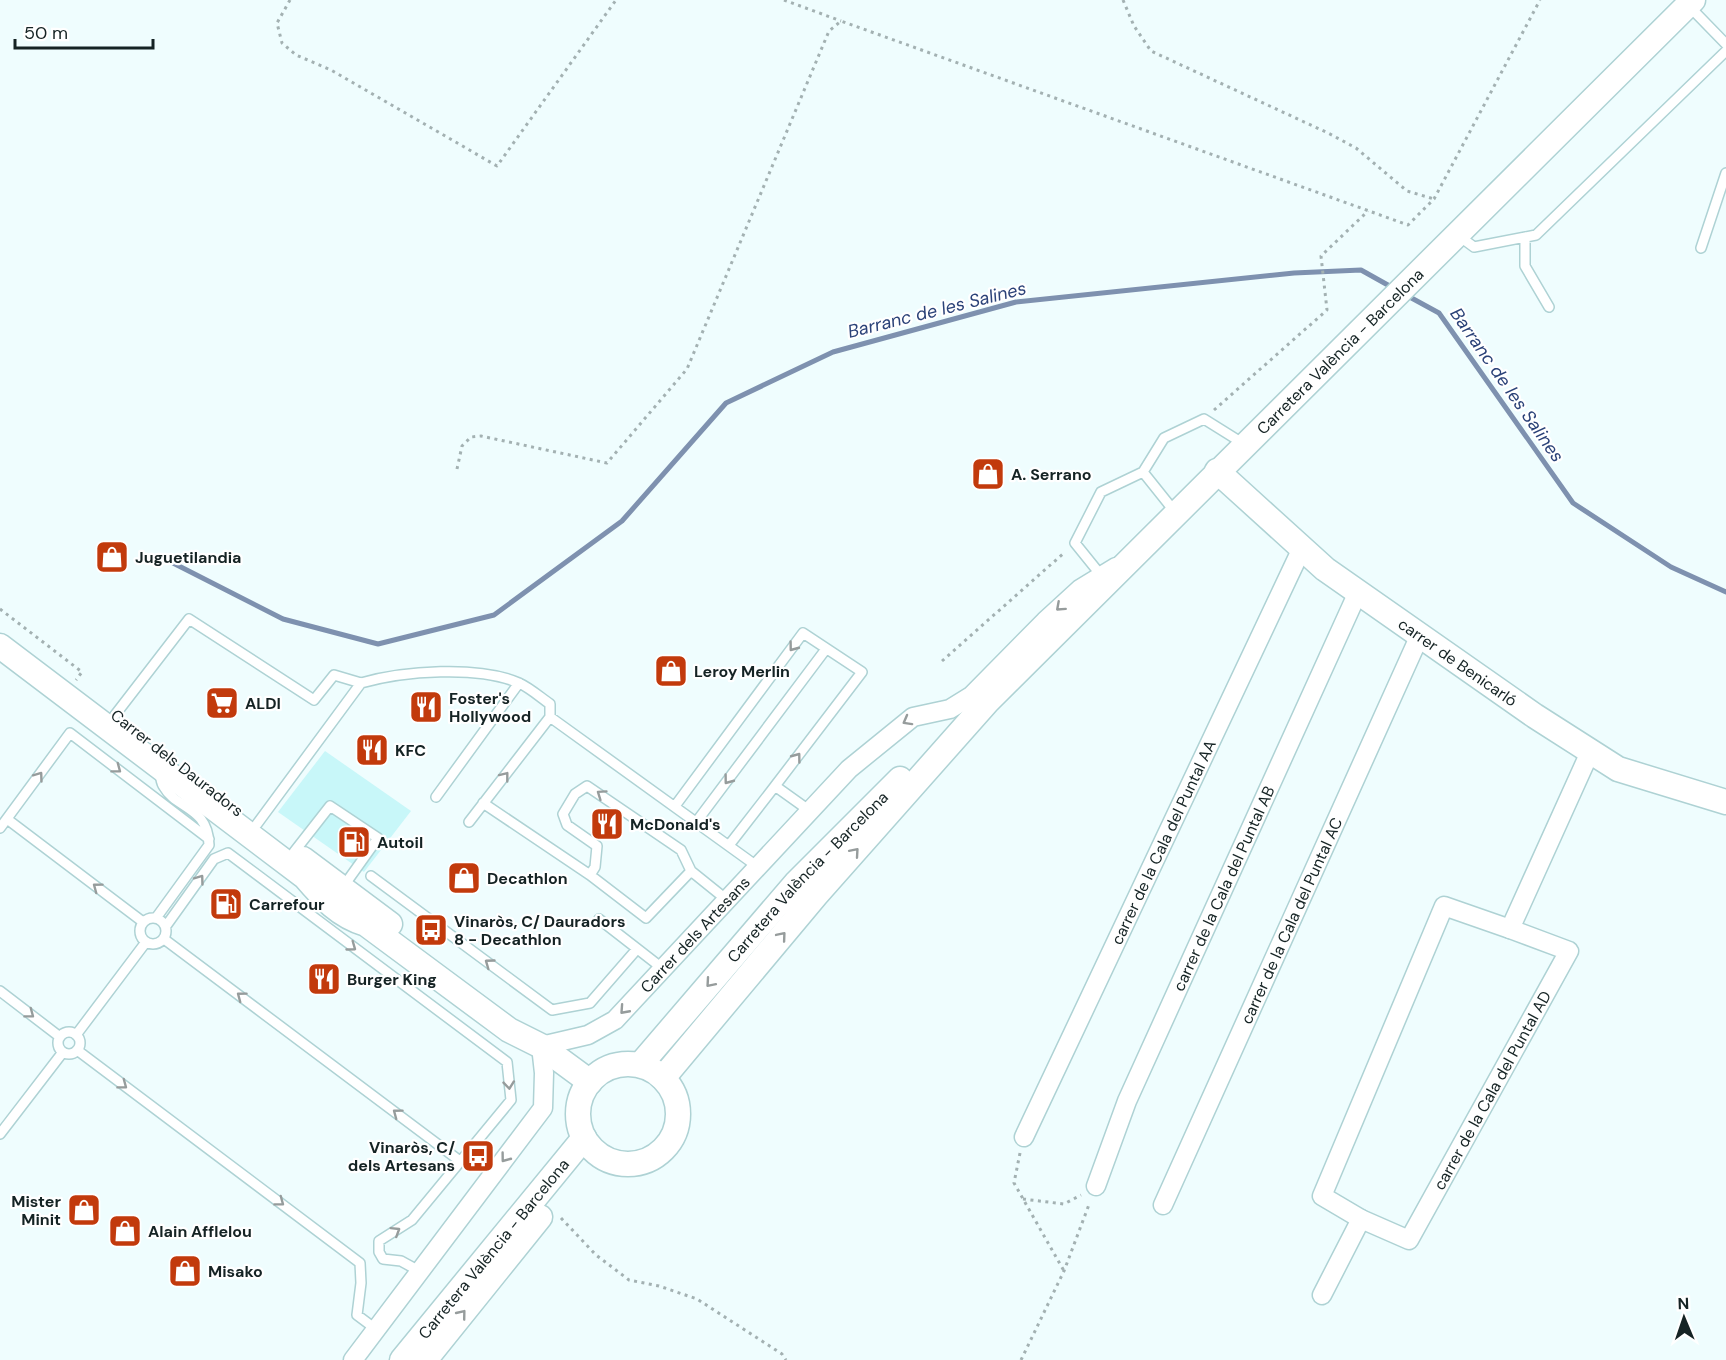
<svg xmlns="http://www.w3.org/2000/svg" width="1726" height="1360" font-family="'DM Sans',sans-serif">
<rect width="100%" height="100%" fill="#effdfe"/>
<!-- built -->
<path fill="#c8f7f9" d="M325,751L411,811L364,872L278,812Z"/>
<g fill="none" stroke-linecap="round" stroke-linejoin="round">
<!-- stream -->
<path stroke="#7e91af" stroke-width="5" d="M1406,295L1439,313L1573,503L1671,567L1726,592
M173,563L283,619L378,644L494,615L622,521L726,403L833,352L1016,302L1294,273L1361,270L1395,289"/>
<defs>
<path id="lane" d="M1688,5L1726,44
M1459,236L1474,247L1536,235L1726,51
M1525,237V266L1549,307
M1701,248L1726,173
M1175,512L1143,472L1164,438L1204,419L1244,444
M1100,574L1075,543L1101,492L1143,472
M115,715L189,619L314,700L334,675L361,683
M550,717L758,867
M436,797L519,683
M483,803L590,875L646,918L691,871
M675,806L803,633L862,672L775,786L810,811
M7,819L143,922
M697,821L826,649
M257,824L361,683C403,671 478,665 519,683C530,688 540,697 550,704V717L469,822
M0,828L70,733L209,839
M730,844L775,786
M294,852L330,806L378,838L343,887
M590,875L595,867L597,846L567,825L563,814L575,794L587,786L681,850L691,871L727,900
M371,876L552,1010L590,1003L637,949
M140 931a13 13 0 1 1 26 0a13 13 0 1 1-26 0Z
M156,918L209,845C208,806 176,809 164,787C161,784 161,778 160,774
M599,919L662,968
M166,926L214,859L228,853L507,1062L511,1100L412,1220L379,1241V1252L383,1259L401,1261L421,1272
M164,939L460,1161
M0,991L60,1037
M58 1043a11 11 0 1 1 22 0a11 11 0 1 1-22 0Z
M76,1035L146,942
M77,1050L360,1263L361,1283L357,1315L377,1330
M0,1134L63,1052"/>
<g id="street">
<path id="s1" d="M1024,1137L1302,548"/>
<path id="s2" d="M1096,1186L1127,1101L1358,592"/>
<path id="s3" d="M1163,1205L1420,635"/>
<path d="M1361,1219L1322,1196L1444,906L1510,929"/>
<path id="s4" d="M1322,1295L1361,1219L1409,1240L1569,951L1510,929L1590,752"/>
<path id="s5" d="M353,1360L543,1108L544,1073L541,1046L588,1035L615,1020L849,769L913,717L950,709L971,696L1045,621L1080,589L1116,567"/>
</g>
<g id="secondary">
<path id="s6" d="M1217,471L1325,569L1535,716L1618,769L1726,802"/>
<path d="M0,646L305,877C323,898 339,916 366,924L509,1030L541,1046L590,1082"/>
<path d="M303,859L390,924"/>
<circle cx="628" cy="1114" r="50"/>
<path id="s7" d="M640,1065L796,883L900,779"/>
<path id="s8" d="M663,1078L816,895L987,702L1693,0"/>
<path id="s9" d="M402,1360L584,1138"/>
<path d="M425,1360L540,1217"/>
</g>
</defs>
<!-- lane casing -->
<use href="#lane" stroke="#aed2d4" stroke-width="12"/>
<!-- street casing -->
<use href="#street" stroke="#aed2d4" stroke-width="21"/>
<!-- secondary casing -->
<use href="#secondary" stroke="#aed2d4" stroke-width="27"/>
<!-- path -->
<path stroke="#a3b1b2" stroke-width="3" stroke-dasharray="3 4.5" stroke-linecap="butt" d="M290,0L277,23L282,43L296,55L331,70L497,166L616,0
M784,0L841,21
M1123,0L1134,26L1151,51L1328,133L1356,148L1407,191L1434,199
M1214,410L1327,310L1321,256L1368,211
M457,469L462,446L471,437L481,436L607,463L687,369L829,31L841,21L1408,225L1434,199L1540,0
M0,609L82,672L76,680
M942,661L1065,552
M1020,1153L1014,1183L1064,1271
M1023,1199L1064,1204L1081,1195
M561,1218L596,1255L629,1280L659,1286L697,1299L782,1354L786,1360
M1021,1360L1064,1271L1090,1202"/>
<!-- lane -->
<use href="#lane" stroke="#fff" stroke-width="9"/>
<!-- street -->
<use href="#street" stroke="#fff" stroke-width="18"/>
<!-- secondary -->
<use href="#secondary" stroke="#fff" stroke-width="24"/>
</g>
<!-- one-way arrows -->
<defs><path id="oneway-chevron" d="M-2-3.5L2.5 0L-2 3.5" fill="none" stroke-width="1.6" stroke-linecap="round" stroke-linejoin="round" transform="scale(1.5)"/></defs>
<g stroke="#969c9c">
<use href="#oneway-chevron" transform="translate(1060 607) rotate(138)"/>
<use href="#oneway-chevron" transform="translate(793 647) rotate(127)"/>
<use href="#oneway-chevron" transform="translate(907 721) rotate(151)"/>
<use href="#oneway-chevron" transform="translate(797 757) rotate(-53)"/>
<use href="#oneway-chevron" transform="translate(117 769) rotate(37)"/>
<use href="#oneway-chevron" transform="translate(39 776) rotate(-54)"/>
<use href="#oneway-chevron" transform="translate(505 776) rotate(-52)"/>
<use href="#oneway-chevron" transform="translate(728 780) rotate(127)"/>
<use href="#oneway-chevron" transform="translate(601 794) rotate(-145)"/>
<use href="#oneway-chevron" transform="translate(855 852) rotate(-49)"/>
<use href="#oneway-chevron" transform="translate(200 879) rotate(-54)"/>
<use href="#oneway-chevron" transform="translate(97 887) rotate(-143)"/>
<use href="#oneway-chevron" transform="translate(782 936) rotate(-50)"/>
<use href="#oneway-chevron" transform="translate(352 947) rotate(36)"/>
<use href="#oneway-chevron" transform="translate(489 963) rotate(-144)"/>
<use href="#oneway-chevron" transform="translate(710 983) rotate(131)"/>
<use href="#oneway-chevron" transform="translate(241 996) rotate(-143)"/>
<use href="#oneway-chevron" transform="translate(624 1010) rotate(132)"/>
<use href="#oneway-chevron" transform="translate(30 1014) rotate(37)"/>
<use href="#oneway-chevron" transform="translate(123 1085) rotate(37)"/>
<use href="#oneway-chevron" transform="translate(509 1085) rotate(84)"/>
<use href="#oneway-chevron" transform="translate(397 1113) rotate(-143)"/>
<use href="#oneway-chevron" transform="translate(505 1158) rotate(127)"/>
<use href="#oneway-chevron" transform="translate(280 1202) rotate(37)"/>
<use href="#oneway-chevron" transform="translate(396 1231) rotate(-32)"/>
<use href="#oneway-chevron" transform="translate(462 1314) rotate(-51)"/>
</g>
<!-- icons -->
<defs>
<symbol id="shop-square" viewBox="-11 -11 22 22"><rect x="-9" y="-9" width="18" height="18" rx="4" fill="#c23a0c" stroke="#fff"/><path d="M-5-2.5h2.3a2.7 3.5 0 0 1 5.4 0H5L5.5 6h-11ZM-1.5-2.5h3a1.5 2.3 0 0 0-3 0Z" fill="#fff"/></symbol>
<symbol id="supermarket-square" viewBox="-11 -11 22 22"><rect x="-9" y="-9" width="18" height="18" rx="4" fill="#c23a0c" stroke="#fff"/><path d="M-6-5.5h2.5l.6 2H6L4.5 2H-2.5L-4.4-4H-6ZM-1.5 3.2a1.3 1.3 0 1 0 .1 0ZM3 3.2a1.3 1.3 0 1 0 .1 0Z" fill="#fff"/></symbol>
<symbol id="restaurant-square" viewBox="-11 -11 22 22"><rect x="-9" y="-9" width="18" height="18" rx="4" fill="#c23a0c" stroke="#fff"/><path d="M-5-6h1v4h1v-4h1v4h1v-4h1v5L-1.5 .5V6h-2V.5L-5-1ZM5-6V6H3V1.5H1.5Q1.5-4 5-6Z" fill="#fff"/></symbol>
<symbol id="fuel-square" viewBox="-11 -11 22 22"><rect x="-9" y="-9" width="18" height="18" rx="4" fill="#c23a0c" stroke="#fff"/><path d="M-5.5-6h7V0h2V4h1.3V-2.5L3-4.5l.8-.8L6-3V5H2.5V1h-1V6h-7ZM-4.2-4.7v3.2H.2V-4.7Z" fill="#fff"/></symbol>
<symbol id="bus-square" viewBox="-11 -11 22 22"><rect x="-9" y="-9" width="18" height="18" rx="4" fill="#c23a0c" stroke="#fff"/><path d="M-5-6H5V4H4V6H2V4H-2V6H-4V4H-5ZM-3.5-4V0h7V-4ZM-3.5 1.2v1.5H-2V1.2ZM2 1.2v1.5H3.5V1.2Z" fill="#fff"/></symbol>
</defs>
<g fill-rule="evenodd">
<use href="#shop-square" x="969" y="455" width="38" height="38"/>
<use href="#shop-square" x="93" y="538" width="38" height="38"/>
<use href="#shop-square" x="652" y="652" width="38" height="38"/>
<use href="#supermarket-square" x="203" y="684" width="38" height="38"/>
<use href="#restaurant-square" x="407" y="688" width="38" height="38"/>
<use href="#restaurant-square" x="353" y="731" width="38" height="38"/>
<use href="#restaurant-square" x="588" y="805" width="38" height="38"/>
<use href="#fuel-square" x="335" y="823" width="38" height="38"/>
<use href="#shop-square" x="445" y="859" width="38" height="38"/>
<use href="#fuel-square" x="207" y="885" width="38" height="38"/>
<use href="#bus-square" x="412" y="911" width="38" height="38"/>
<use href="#restaurant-square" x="305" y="960" width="38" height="38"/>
<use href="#bus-square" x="459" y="1137" width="38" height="38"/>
<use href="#shop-square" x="65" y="1191" width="38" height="38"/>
<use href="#shop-square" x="106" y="1212" width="38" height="38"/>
<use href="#shop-square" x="166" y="1252" width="38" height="38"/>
</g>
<g text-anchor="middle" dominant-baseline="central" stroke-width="4.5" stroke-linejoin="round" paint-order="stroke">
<!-- street labels -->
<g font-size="16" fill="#152324" stroke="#fff">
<text stroke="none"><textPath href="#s8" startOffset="994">Carretera València - Barcelona</textPath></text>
<text stroke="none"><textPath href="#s6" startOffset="308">carrer de Benicarló</textPath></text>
<text transform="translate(177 763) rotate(38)">Carrer dels Dauradors</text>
<text stroke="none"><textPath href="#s1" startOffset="326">carrer de la Cala del Puntal AA</textPath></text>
<text stroke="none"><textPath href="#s7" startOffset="252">Carretera València - Barcelona</textPath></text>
<text stroke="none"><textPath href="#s2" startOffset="324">carrer de la Cala del Puntal AB</textPath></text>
<text stroke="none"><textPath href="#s3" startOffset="312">carrer de la Cala del Puntal AC</textPath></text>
<text stroke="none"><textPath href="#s5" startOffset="574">Carrer dels Artesans</textPath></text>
<text stroke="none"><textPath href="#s4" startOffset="309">carrer de la Cala del Puntal AD</textPath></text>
<text stroke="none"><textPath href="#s9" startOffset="144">Carretera València - Barcelona</textPath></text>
</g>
<!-- poi labels -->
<g font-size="16" font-weight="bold" fill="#152324" stroke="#fff" text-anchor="start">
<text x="1011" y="474">A. Serrano</text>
<text x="135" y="557">Juguetilandia</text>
<text x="694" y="671">Leroy Merlin</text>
<text x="449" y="698">Foster's<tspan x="449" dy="18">Hollywood</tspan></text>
<text x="245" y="703">ALDI</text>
<text x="395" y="750">KFC</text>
<text x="630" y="824">McDonald's</text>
<text x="377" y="842">Autoil</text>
<text x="487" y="878">Decathlon</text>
<text x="249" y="904">Carrefour</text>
<text x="454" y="921">Vinaròs, C/ Dauradors<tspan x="454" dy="18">8 - Decathlon</tspan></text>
<text x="347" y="979">Burger King</text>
<text x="455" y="1147" text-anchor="end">Vinaròs, C/<tspan x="455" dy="18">dels Artesans</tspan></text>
<text x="61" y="1201" text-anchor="end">Mister<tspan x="61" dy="18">Minit</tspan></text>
<text x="148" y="1231">Alain Afflelou</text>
<text x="208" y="1271">Misako</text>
</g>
<!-- water labels -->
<g font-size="18" font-style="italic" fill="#2b4278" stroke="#fff">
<text transform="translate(937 310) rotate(-14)">Barranc de les Salines</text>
<text transform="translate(1507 385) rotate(55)">Barranc de les Salines</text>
</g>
</g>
<!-- north arrow -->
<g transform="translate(1684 1318) rotate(358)" stroke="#ffffff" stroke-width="4.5" paint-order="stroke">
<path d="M0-4.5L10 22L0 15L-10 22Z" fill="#152324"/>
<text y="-9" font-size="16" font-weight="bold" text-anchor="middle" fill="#152324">N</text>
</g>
<!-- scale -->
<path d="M15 39v9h138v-9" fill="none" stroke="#152324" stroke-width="3"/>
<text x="24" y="39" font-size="18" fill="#152324" stroke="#ffffff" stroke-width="4.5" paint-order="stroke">50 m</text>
</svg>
